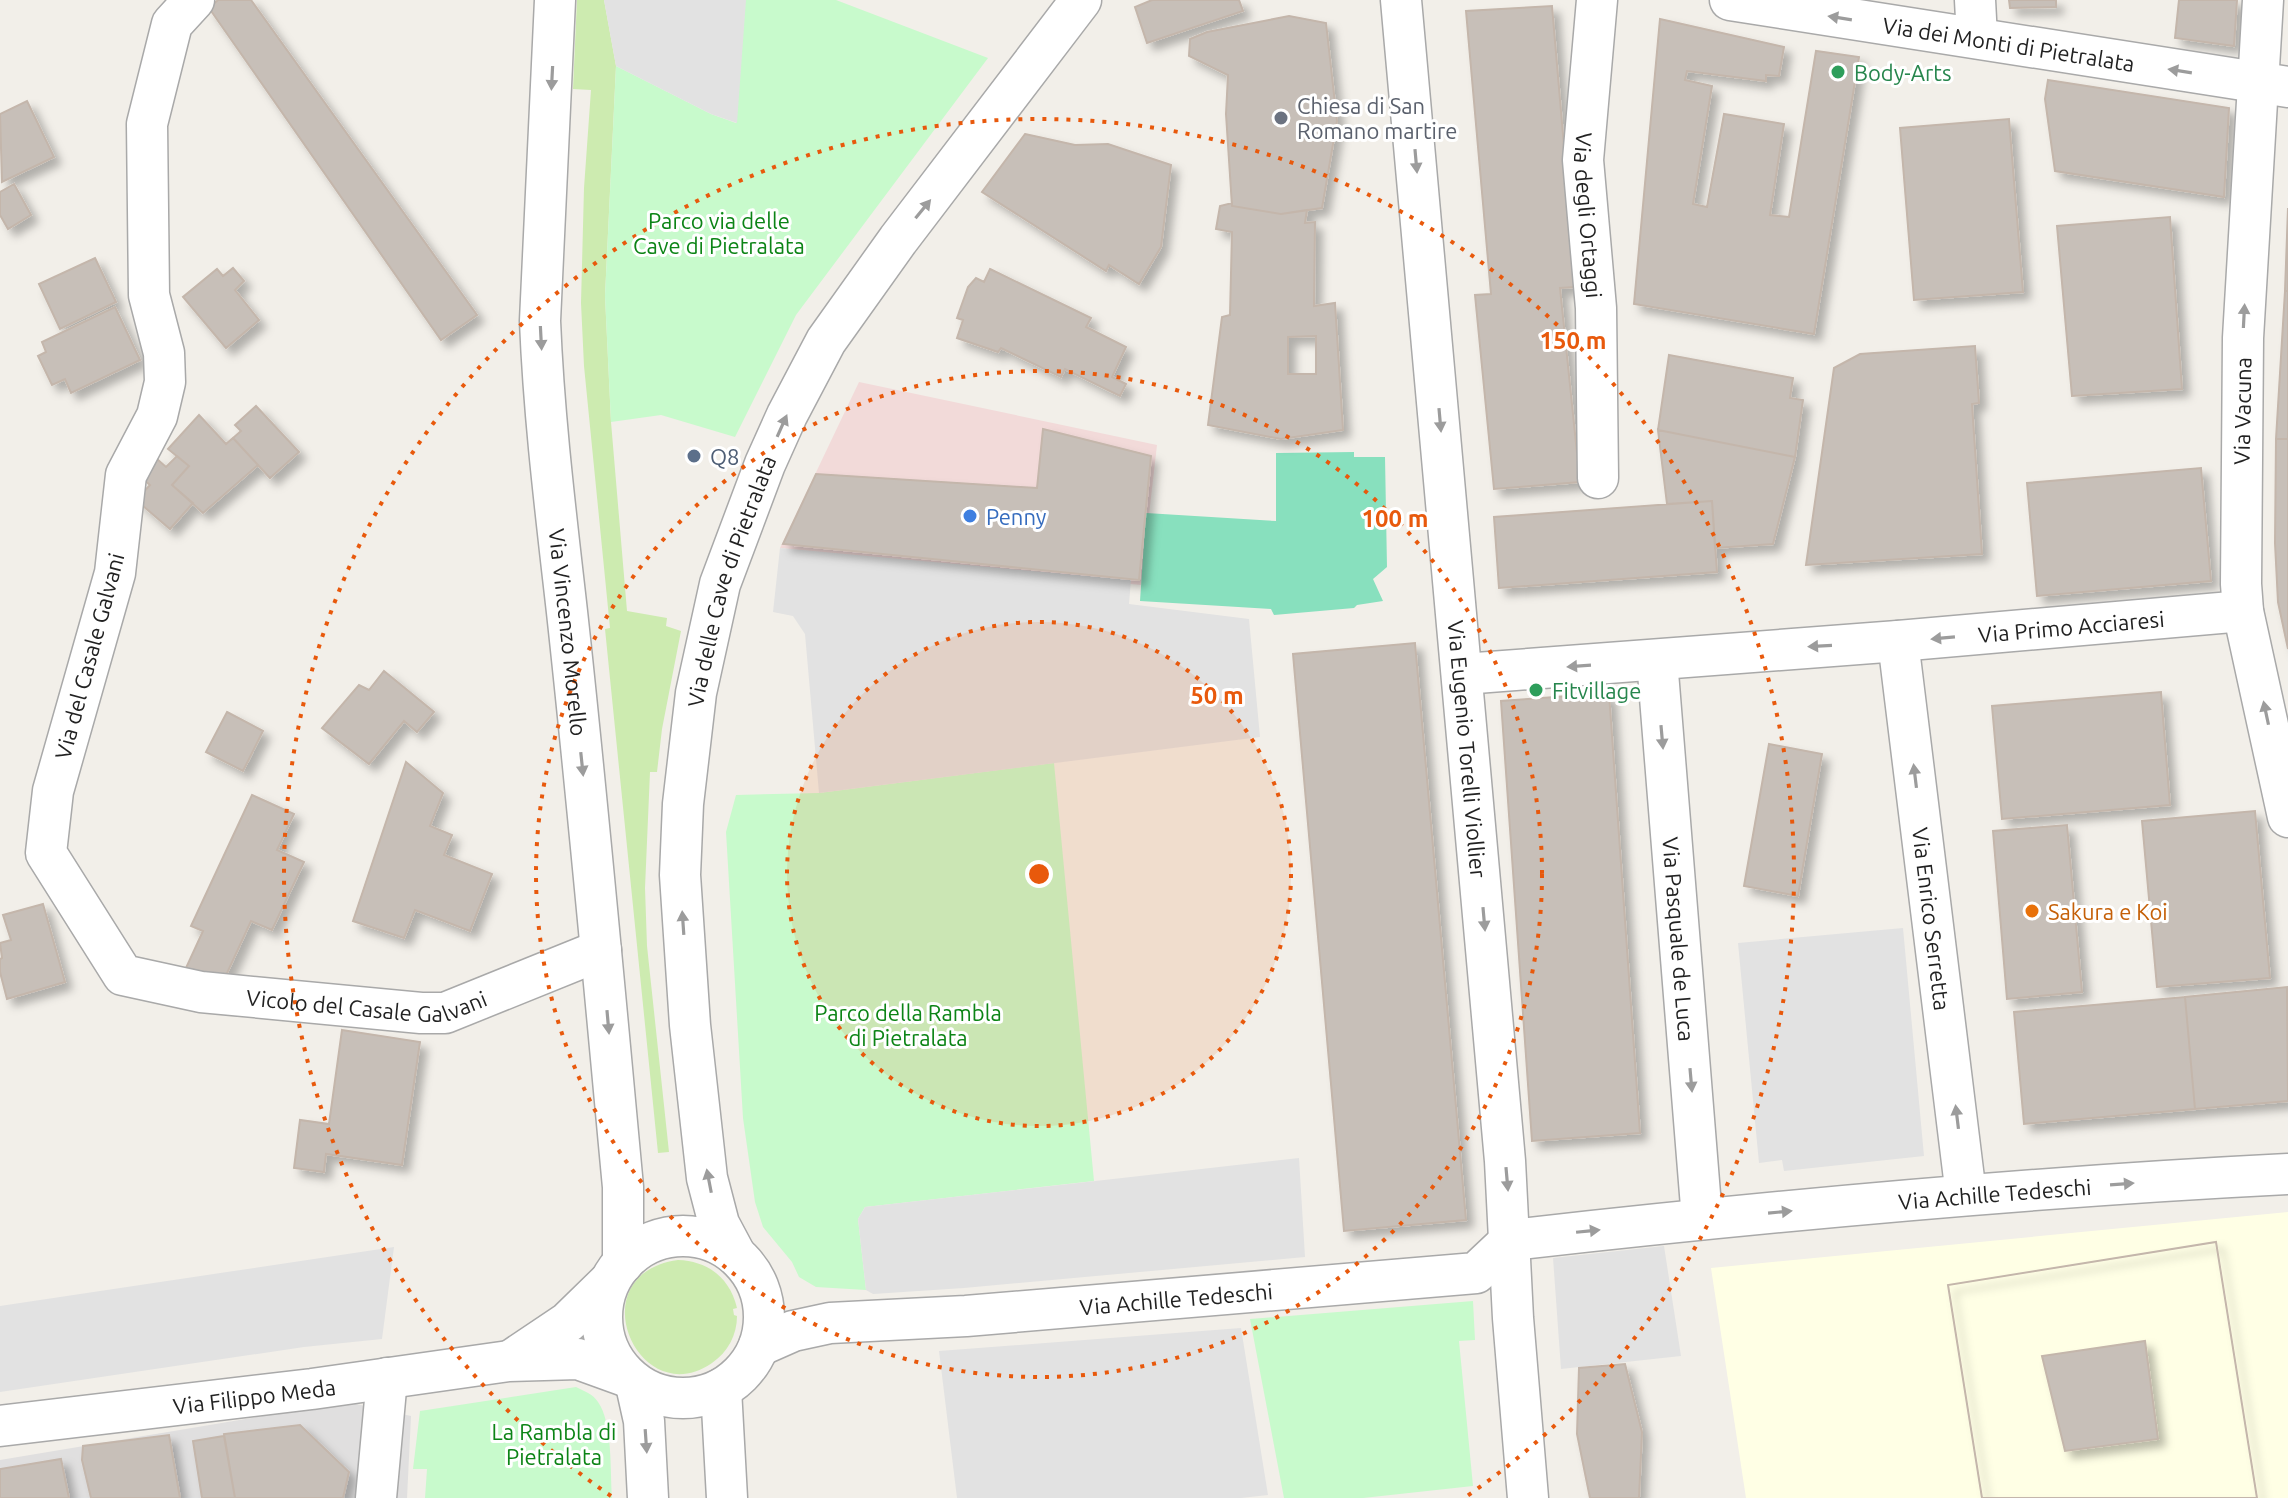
<svg xmlns="http://www.w3.org/2000/svg" width="2288" height="1498" font-family="Ubuntu,sans-serif">
<defs>
<filter id="shadow"><feDropShadow dx="7" dy="7" stdDeviation="4" flood-color="#0004"/></filter>
</defs>
<rect width="100%" height="100%" fill="#f2efe9"/>
<!-- residential -->
<path fill="#e0dfdf" d="M347,1402L411,1416L407,1498H0V1460Z"/>
<!-- commercial -->
<path fill="#f2dad9" d="M859,382L1157,445L1141,585L780,548Z"/>
<!-- education -->
<path fill="#ffffe5" d="M2288,1212V1498H1746L1711,1268Z"/>
<!-- grass -->
<path fill="#cdebb0" d="M577,0H604L616,66L605,296L611,422L627,611L667,618L666,626L681,631L662,729L657,772H650L645,888L647,946L669,1152L658,1153L605,629L610,628L584,366L581,303L584,188L591,90L573,89Z
M678,1260C708,1261 730,1278 737,1308L733,1309L734,1315L737,1316C737,1335 728,1352 712,1363C638,1414 577,1274 678,1260Z"/>
<!-- park -->
<path fill="#c8facc" d="M745,0H836L988,58L796,315L735,437L661,415L611,422L605,296L616,66L711,114L736,123Z
M1054,763L1094,1181L865,1207L858,1219L866,1290L816,1287L799,1277L792,1262L763,1227L755,1202L743,1118L726,832L736,795L819,793Z
M1473,1301L1475,1340L1459,1341L1473,1486L1363,1498H1284L1250,1319Z
M576,1387C584,1391 593,1394 598,1402C613,1423 610,1472 612,1498H425L427,1469H413L420,1411Z"/>
<!-- pitch -->
<path fill="#88e0be" d="M1354,452V457H1385L1387,567L1373,579L1383,601L1357,605L1354,608L1274,615L1271,609L1140,601L1146,513L1276,521V453Z"/>
<!-- parking -->
<path fill="#e2e2e2" d="M604,0H746L737,123L711,114L616,66Z
M780,548L1131,580L1129,604L1249,619L1260,737L819,793L805,634L793,616L773,612Z
M1903,928L1924,1156L1784,1171L1782,1160L1759,1163L1738,943Z
M1299,1158L1305,1257L964,1288L873,1294L866,1290L858,1219L865,1207Z
M1664,1246L1681,1356L1561,1369L1553,1258Z
M394,1247L382,1339L304,1347L0,1392V1306Z
M1241,1328L1268,1495L1241,1498H957L939,1351Z"/>
<!-- building -->
<path fill="#c7bfb8" stroke="#c4b6ab" stroke-width="2" fill-rule="evenodd" filter="url(#shadow)" d="M218,0H251L477,315L441,340L209,8Z
M1152,0H1239L1243,11L1147,43L1135,7Z
M2009,0H2056V7L2010,8Z
M2179,0H2237L2234,46L2175,38Z
M1552,6L1576,287L1560,288L1580,482L1494,489L1475,295L1491,294L1466,11Z
M1289,16L1326,23L1337,121L1322,208L1281,214L1232,206L1226,114L1228,75L1189,56L1190,39L1207,32Z
M1660,19L1784,47L1779,76L1766,75V81L1687,71L1685,80L1712,86L1693,204L1707,207L1724,114L1784,124L1770,215L1789,217L1816,51L1859,57L1814,334L1634,304Z
M2048,80L2229,108L2224,197L2055,171L2045,99Z
M27,101L54,157L2,182L0,114Z
M2009,119L2023,292L1914,300L1900,128Z
M1025,134L1075,145L1108,144L1171,165L1161,247L1139,284L1109,265L1106,271L982,192Z
M14,184L31,215L8,229L0,215V192Z
M1232,203V206L1281,214L1307,210L1305,223L1315,222L1314,306L1335,303L1343,430L1281,439L1208,425L1222,317L1230,315L1232,232L1216,229L1220,206ZM1316,336V374H1288V337Z
M2288,208V291H2285Z
M2170,217L2182,389L2072,396L2057,226Z
M95,258L116,302L60,329L39,284Z
M233,268L244,281L235,290L259,320L226,348L183,297L217,269L223,276Z
M990,269L1091,318L1086,327L1126,347L1112,377L1126,384L1120,396L1065,369L1061,377L1001,348L998,352L957,338L963,320L957,318L968,287L976,278L984,282Z
M2285,291H2288V439H2276Z
M115,307L140,360L71,393L65,379L52,385L38,356L46,352L42,342Z
M1975,346L1979,403L1972,404L1982,554L1806,565L1834,368L1860,354Z
M1669,355L1793,378L1790,398L1803,400L1795,457L1658,430Z
M256,406L299,452L270,478L233,438L241,431L235,425Z
M199,415L226,444L233,438L258,465L203,513L172,485L189,466L168,449Z
M1043,429L1151,456L1139,580L783,544L816,474L1037,488Z
M1658,430L1795,457L1773,544L1715,548L1712,501L1667,504Z
M2276,439H2288V649L2278,602L2275,543Z
M177,456L189,466L172,485L193,503L170,529L136,500L150,485L142,478L157,459L166,467Z
M2201,468L2211,581L2037,596L2027,483Z
M1712,501L1717,572L1499,588L1494,517Z
M1415,643L1466,1220L1344,1231L1293,654Z
M384,671L434,712L417,732L404,721L369,764L322,728L359,685L369,690Z
M2161,692L2170,805L2002,819L1992,706Z
M1609,693L1640,1133L1532,1141L1501,701Z
M227,712L263,731L243,771L206,752Z
M1769,744L1822,754L1798,896L1744,886Z
M406,762L443,793L430,826L452,835L444,855L492,874L470,931L415,910L404,938L353,921Z
M252,795L294,814L277,850L304,862L272,930L251,921L222,984L186,968L203,931L191,926Z
M2255,811L2270,978L2157,987L2142,821Z
M2067,825L2082,992L2007,999L1993,831Z
M43,904L65,982L7,999L0,972V959L2,958L0,943L11,940L3,915Z
M2287,987L2288,1101L2195,1109L2185,997Z
M2185,997L2195,1109L2024,1124L2014,1012Z
M342,1030L420,1042L402,1165L326,1154L324,1172L294,1168L300,1120L329,1124Z
M2216,1242L2257,1498H1982L1948,1285ZM2145,1341L2158,1439L2065,1451L2042,1356Z
M2216,1242L2257,1498H1982L1948,1285Z
M1625,1364L1642,1432L1639,1498H1590L1577,1434L1579,1368Z
M300,1425L349,1472L343,1498H235L224,1434Z
M169,1435L180,1498H91L82,1460L83,1446Z
M224,1436L235,1498H202L193,1441Z
M61,1459L69,1498H0V1469Z"/>
<g fill="none" stroke-linecap="round" stroke-linejoin="round">
<defs>
<g id="minor">
<path id="s1" d="M194,0L172,24L147,124L149,295L164,353L165,382L157,416L126,475L115,573L53,791L46,853L123,975L201,992L421,1013H445L601,950"/>
<path id="s2" d="M555,0L540,321C544,419 556,515 567,612C588,803 605,995 623,1187V1263"/>
<path id="s3" d="M1401,0L1505,1161L1513,1318L1528,1498"/>
<path id="s4" d="M1597,0L1583,160L1596,308L1598,478"/>
<path id="s5" d="M1730,0L2288,87"/>
<path d="M1975,0L1977,38"/>
<path d="M2263,0L2243,338L2241,584L2243,611L2288,817"/>
<path id="s6" d="M1898,641L1966,1195"/>
<path id="s7" d="M1657,660L1702,1219"/>
<path id="s8" d="M1463,674L1898,641L2243,611"/>
<circle cx="683" cy="1317" r="81"/>
<path id="s9" d="M1511,1240C1769,1211 2028,1187 2288,1174"/>
<path id="s10" d="M735,1254L719,1224L707,1178L690,1025L680,875L683,804L696,693L720,584L765,464L787,415L826,341L898,240L1081,0"/>
<path id="s11" d="M759,1346L793,1331L830,1323L966,1316L1476,1273L1511,1240"/>
<path d="M513,1359L568,1322L608,1283"/>
<path d="M636,1385L644,1421L648,1498"/>
<path d="M721,1389L727,1498"/>
<path id="s12" d="M0,1426L312,1389L509,1361L578,1359L625,1376"/>
<path d="M376,1498L387,1378"/>
</g>
</defs>
<!-- minor casing -->
<use href="#minor" stroke="#a9a9a9" stroke-width="43"/>
<!-- minor -->
<use href="#minor" stroke="#fff" stroke-width="40"/>
</g>
<!-- one-way arrows -->
<defs><path id="oneway-solid" d="M-6-.8H1V-3.2L6.5 0L1 3.2V.8H-6Z" transform="scale(2)"/></defs>
<g fill="#9c9c9c">
<use href="#oneway-solid" transform="translate(1840 18) rotate(-171)"/>
<use href="#oneway-solid" transform="translate(2180 71) rotate(-171)"/>
<use href="#oneway-solid" transform="translate(552 78) rotate(93)"/>
<use href="#oneway-solid" transform="translate(1416 161) rotate(85)"/>
<use href="#oneway-solid" transform="translate(923 209) rotate(-51)"/>
<use href="#oneway-solid" transform="translate(2244 316) rotate(-87)"/>
<use href="#oneway-solid" transform="translate(541 338) rotate(87)"/>
<use href="#oneway-solid" transform="translate(1440 420) rotate(85)"/>
<use href="#oneway-solid" transform="translate(782 426) rotate(-66)"/>
<use href="#oneway-solid" transform="translate(1943 638) rotate(175)"/>
<use href="#oneway-solid" transform="translate(1820 646) rotate(177)"/>
<use href="#oneway-solid" transform="translate(1579 666) rotate(176)"/>
<use href="#oneway-solid" transform="translate(2266 713) rotate(-102)"/>
<use href="#oneway-solid" transform="translate(1662 737) rotate(85)"/>
<use href="#oneway-solid" transform="translate(582 764) rotate(84)"/>
<use href="#oneway-solid" transform="translate(1915 776) rotate(-97)"/>
<use href="#oneway-solid" transform="translate(1484 919) rotate(85)"/>
<use href="#oneway-solid" transform="translate(683 923) rotate(-94)"/>
<use href="#oneway-solid" transform="translate(608 1022) rotate(85)"/>
<use href="#oneway-solid" transform="translate(1691 1080) rotate(85)"/>
<use href="#oneway-solid" transform="translate(1957 1117) rotate(-97)"/>
<use href="#oneway-solid" transform="translate(1507 1179) rotate(85)"/>
<use href="#oneway-solid" transform="translate(709 1181) rotate(-101)"/>
<use href="#oneway-solid" transform="translate(2122 1184) rotate(-4)"/>
<use href="#oneway-solid" transform="translate(1780 1212) rotate(-5)"/>
<use href="#oneway-solid" transform="translate(1588 1231) rotate(-6)"/>
<use href="#oneway-solid" transform="translate(646 1441) rotate(86)"/>
</g>
<!-- distance rings -->
<circle cx="1039" cy="874" r="252" fill="#e8590c" fill-opacity=".12"/>
<g fill="none" stroke="#e8590c" stroke-width="4" stroke-dasharray="4 8">
<circle cx="1039" cy="874" r="252"/>
<circle cx="1039" cy="874" r="503"/>
<path d="M611 1496A755 755 0 1 1 1467 1496"/>
</g>
<!-- markers -->
<g fill="#2e9e5b" stroke="#fff" stroke-width="3">
<circle cx="1838" cy="72" r="8"/>
<circle cx="1536" cy="690" r="8"/>
</g>
<circle fill="#6b7280" stroke="#fff" stroke-width="3" cx="1281" cy="118" r="8"/>
<circle fill="#5c6f8a" stroke="#fff" stroke-width="3" cx="694" cy="456" r="8"/>
<circle fill="#3f7fe0" stroke="#fff" stroke-width="3" cx="970" cy="516" r="8"/>
<circle fill="#e8710a" stroke="#fff" stroke-width="3" cx="2032" cy="911" r="8"/>
<g text-anchor="middle" dominant-baseline="central" stroke-width="6" stroke-linejoin="round" paint-order="stroke">
<!-- street labels -->
<g font-size="22" fill="#222" stroke="#fff">
<text stroke="none"><textPath href="#s5" startOffset="282">Via dei Monti di Pietralata</textPath></text>
<text stroke="none"><textPath href="#s4" startOffset="216">Via degli Ortaggi</textPath></text>
<text transform="translate(2242 411) rotate(-89)">Via Vacuna</text>
<text stroke="none"><textPath href="#s10" startOffset="686">Via delle Cave di Pietralata</textPath></text>
<text stroke="none"><textPath href="#s8" startOffset="610">Via Primo Acciaresi</textPath></text>
<text stroke="none"><textPath href="#s2" startOffset="634">Via Vincenzo Morello</textPath></text>
<text transform="translate(89 656) rotate(-75)">Via del Casale Galvani</text>
<text stroke="none"><textPath href="#s3" startOffset="752">Via Eugenio Torelli Viollier</textPath></text>
<text stroke="none"><textPath href="#s6" startOffset="280">Via Enrico Serretta</textPath></text>
<text stroke="none"><textPath href="#s7" startOffset="280">Via Pasquale de Luca</textPath></text>
<text stroke="none"><textPath href="#s1" startOffset="1276">Vicolo del Casale Galvani</textPath></text>
<text stroke="none"><textPath href="#s9" startOffset="486">Via Achille Tedeschi</textPath></text>
<text stroke="none"><textPath href="#s11" startOffset="422">Via Achille Tedeschi</textPath></text>
<text stroke="none"><textPath href="#s12" startOffset="256">Via Filippo Meda</textPath></text>
</g>
<!-- leisure labels -->
<g font-size="22" fill="#27864d" stroke="#fff" text-anchor="start">
<text x="1854" y="72">Body-Arts</text>
<text x="1552" y="690">Fitvillage</text>
</g>
<!-- worship labels -->
<g font-size="22" fill="#5b616d" stroke="#fff" text-anchor="start">
<text x="1297" y="105">Chiesa di San<tspan x="1297" dy="25">Romano martire</tspan></text>
</g>
<!-- park labels -->
<g font-size="22" fill="#0c8416" stroke="#fff">
<text x="719" y="220">Parco via delle<tspan x="719" dy="25">Cave di Pietralata</tspan></text>
<text x="908" y="1012">Parco della Rambla<tspan x="908" dy="25">di Pietralata</tspan></text>
<text x="554" y="1431">La Rambla di<tspan x="554" dy="25">Pietralata</tspan></text>
</g>
<!-- service labels -->
<g font-size="22" fill="#4e5e75" stroke="#fff" text-anchor="start">
<text x="710" y="456">Q8</text>
</g>
<!-- shop labels -->
<g font-size="22" fill="#366cbe" stroke="#fff" text-anchor="start">
<text x="986" y="516">Penny</text>
</g>
<!-- food labels -->
<g font-size="22" fill="#c56008" stroke="#fff" text-anchor="start">
<text x="2048" y="911">Sakura e Koi</text>
</g>
</g>
<circle cx="1039" cy="874" r="12" fill="#e8590c" stroke="#fff" stroke-width="4"/>
<g font-size="24" text-anchor="middle" font-weight="bold" fill="#e8590c" stroke="#fff" stroke-width="6" stroke-linejoin="round" paint-order="stroke">
<text x="1573" y="349">150 m</text>
<text x="1395" y="527">100 m</text>
<text x="1217" y="704">50 m</text>
</g>
</svg>
